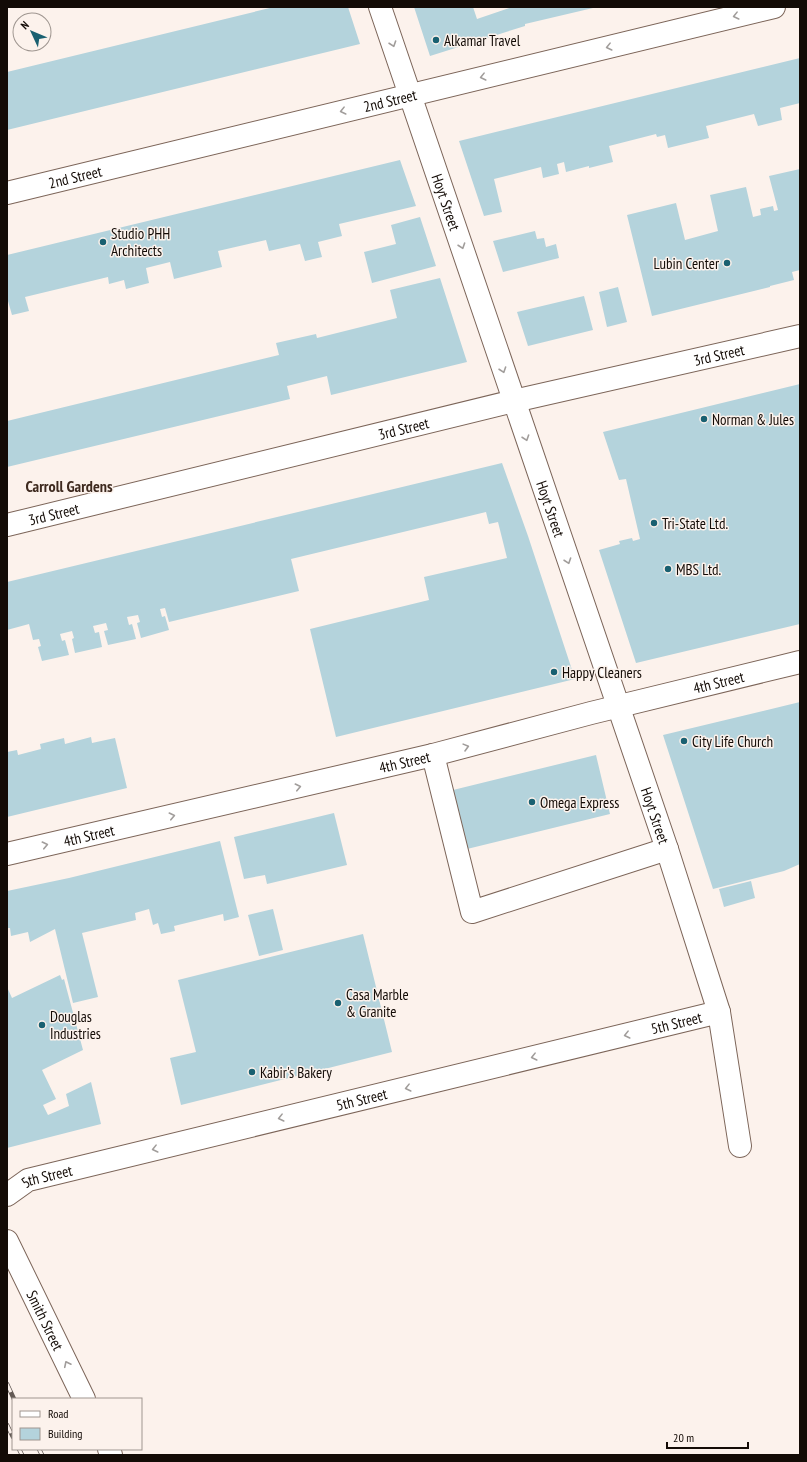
<svg xmlns="http://www.w3.org/2000/svg" width="807" height="1462" font-family="'PT Sans Narrow',sans-serif">
<rect width="100%" height="100%" fill="#fcf2ec"/>
<!-- building -->
<path fill="#b4d3dc" d="M274,7H348L360,44L7,130V72Z
M414,7H473L477,19L512,7L593,8L525,24V26L430,56Z
M800,58V103L780,108L782,120L758,126L754,114L706,126L709,138L668,148L665,135L657,137L656,134L609,146L613,162L589,168V166L566,172L564,162L557,164L559,174L543,178L541,167L494,179L502,212L484,216L459,141Z
M400,160L416,206L339,224L342,236L318,242L322,257L305,261L300,244L269,251L266,240L218,251L222,267L174,279L170,262L146,268L149,283L126,289L124,280L109,284L108,277L25,297L29,311L12,315L8,301H7V255Z
M800,169V270L792,272L794,280L770,286V287L652,316L627,215L676,203L685,240L718,231L710,195L746,187L753,217L761,215L760,209L773,206L774,211L778,210L769,176Z
M420,217L436,266L372,283L364,252L396,244L391,225Z
M535,231L537,239L544,238L546,247L556,244L559,258L503,272L493,241Z
M440,278L467,362L331,395L327,376L287,386L290,399L7,467V421L279,355L276,343L316,334L317,338L397,318L390,290Z
M618,287L627,322L607,327L599,292Z
M584,296L593,330L528,346L517,312Z
M800,384V624L636,663L599,550L620,544L619,541L632,538L633,541L640,539L626,479L619,480L603,432Z
M502,463L528,536L575,679L336,737L310,629L429,600L424,577L507,558L498,522L489,524L486,512L291,559L299,591L169,622L165,608L160,609L162,617L165,616L169,630L141,638L137,623L140,622L138,615L127,617L129,625L132,624L136,639L108,645L104,631L108,630L106,623L93,626L95,633L99,632L102,647L75,653L72,639L74,638L72,631L60,634L62,641L65,640L69,655L42,661L38,647L41,646L39,639L33,640L29,624L7,630V582Z
M800,702V864L784,871L713,889L663,735Z
M91,737L92,743L115,738L127,788L7,817V752L17,750L18,755L41,749L40,744L64,738L65,744Z
M596,755L610,814L467,849L453,790Z
M334,813L347,865L267,884L265,875L244,879L234,837Z
M220,841L239,917L224,921L223,914L174,926L175,931L161,934L158,923L153,925L149,909L135,913L136,920L82,933L98,997L73,1003L55,929L30,942L28,932L11,936L10,928H7V891L69,878Z
M751,881L755,898L724,907L719,889Z
M273,909L283,950L259,956L248,915Z
M363,934L392,1052L181,1105L170,1058L196,1052L178,980Z
M60,975L62,980L64,979L83,1050L42,1070L56,1099L43,1105L48,1115L69,1106L66,1094L91,1082L101,1124L7,1148V987L12,998Z"/>
<g fill="none" stroke-linecap="round" stroke-linejoin="round">
<defs>
<g id="minor">
<path id="s1" d="M380,7L667,849L719,1012L740,1146"/>
<path id="s2" d="M7,193L774,7"/>
<path id="s3" d="M7,525L514,401L800,336"/>
<path d="M433,755L472,912L667,849"/>
<path id="s4" d="M7,854L433,755L591,713L800,662"/>
<path id="s5" d="M7,1195L28,1180L719,1012"/>
<path id="s6" d="M7,1241L84,1399"/>
<path d="M109,1449L111,1455"/>
</g>
</defs>
<!-- minor casing -->
<use href="#minor" stroke="#7c6559" stroke-width="24"/>
<!-- minor -->
<use href="#minor" stroke="#fff" stroke-width="22"/>
<defs>
<path id="rail" d="M7,1384L14,1399
M7,1425L13,1437
M19,1449L22,1455
M39,1449L42,1455"/>
</defs>
<!-- rail casing -->
<use href="#rail" stroke="#635a55" stroke-width="4.5"/>
<!-- rail -->
<use href="#rail" stroke="#fcf2ec" stroke-width="3" stroke-dasharray="9" stroke-linecap="butt"/>
</g>
<!-- one-way arrows -->
<defs><path id="oneway-chevron" d="M-2-3.5L2.5 0L-2 3.5" fill="none" stroke-width="1.6" stroke-linecap="round" stroke-linejoin="round"/></defs>
<g stroke="#a19d9b">
<use href="#oneway-chevron" transform="translate(736 16) rotate(166)"/>
<use href="#oneway-chevron" transform="translate(393 44) rotate(71)"/>
<use href="#oneway-chevron" transform="translate(609 47) rotate(166)"/>
<use href="#oneway-chevron" transform="translate(483 77) rotate(166)"/>
<use href="#oneway-chevron" transform="translate(343 111) rotate(166)"/>
<use href="#oneway-chevron" transform="translate(462 246) rotate(71)"/>
<use href="#oneway-chevron" transform="translate(503 370) rotate(71)"/>
<use href="#oneway-chevron" transform="translate(526 438) rotate(71)"/>
<use href="#oneway-chevron" transform="translate(568 561) rotate(71)"/>
<use href="#oneway-chevron" transform="translate(466 747) rotate(-15)"/>
<use href="#oneway-chevron" transform="translate(298 787) rotate(-13)"/>
<use href="#oneway-chevron" transform="translate(172 816) rotate(-13)"/>
<use href="#oneway-chevron" transform="translate(45 845) rotate(-13)"/>
<use href="#oneway-chevron" transform="translate(627 1035) rotate(166)"/>
<use href="#oneway-chevron" transform="translate(534 1057) rotate(166)"/>
<use href="#oneway-chevron" transform="translate(408 1088) rotate(166)"/>
<use href="#oneway-chevron" transform="translate(281 1118) rotate(166)"/>
<use href="#oneway-chevron" transform="translate(155 1149) rotate(166)"/>
<use href="#oneway-chevron" transform="translate(67 1364) rotate(-116)"/>
</g>
<!-- markers -->
<g fill="#196071" stroke="#fcf2ec" stroke-width="1.5">
<circle cx="436" cy="40" r="4"/>
<circle cx="103" cy="242" r="4"/>
<circle cx="727" cy="263" r="4"/>
<circle cx="704" cy="419" r="4"/>
<circle cx="654" cy="523" r="4"/>
<circle cx="668" cy="569" r="4"/>
<circle cx="554" cy="672" r="4"/>
<circle cx="684" cy="741" r="4"/>
<circle cx="532" cy="802" r="4"/>
<circle cx="338" cy="1003" r="4"/>
<circle cx="42" cy="1025" r="4"/>
<circle cx="252" cy="1072" r="4"/>
</g>
<g text-anchor="middle" dominant-baseline="central" stroke-width="3" stroke-linejoin="round" paint-order="stroke">
<!-- poi labels -->
<g font-size="15" fill="#130b06" stroke="#fcf2ec" text-anchor="start">
<text x="444" y="40">Alkamar Travel</text>
<text x="111" y="233">Studio PHH<tspan x="111" dy="17">Architects</tspan></text>
<text x="719" y="263" text-anchor="end">Lubin Center</text>
<text x="712" y="419">Norman &amp; Jules</text>
<text x="662" y="523">Tri-State Ltd.</text>
<text x="676" y="569">MBS Ltd.</text>
<text x="562" y="672">Happy Cleaners</text>
<text x="692" y="741">City Life Church</text>
<text x="540" y="802">Omega Express</text>
<text x="346" y="994">Casa Marble<tspan x="346" dy="17">&amp; Granite</tspan></text>
<text x="50" y="1016">Douglas<tspan x="50" dy="17">Industries</tspan></text>
<text x="260" y="1072">Kabir's Bakery</text>
</g>
<!-- street labels -->
<g font-size="15" fill="#130b06" stroke="#fcf2ec">
<text stroke="none"><textPath href="#s2" startOffset="394">2nd Street</textPath></text>
<text stroke="none"><textPath href="#s2" startOffset="70">2nd Street</textPath></text>
<text stroke="none"><textPath href="#s1" startOffset="206">Hoyt Street</textPath></text>
<text stroke="none"><textPath href="#s3" startOffset="732">3rd Street</textPath></text>
<text stroke="none"><textPath href="#s3" startOffset="408">3rd Street</textPath></text>
<text stroke="none"><textPath href="#s1" startOffset="530">Hoyt Street</textPath></text>
<text stroke="none"><textPath href="#s3" startOffset="48">3rd Street</textPath></text>
<text stroke="none"><textPath href="#s4" startOffset="732">4th Street</textPath></text>
<text stroke="none"><textPath href="#s4" startOffset="408">4th Street</textPath></text>
<text stroke="none"><textPath href="#s1" startOffset="854">Hoyt Street</textPath></text>
<text stroke="none"><textPath href="#s4" startOffset="84">4th Street</textPath></text>
<text stroke="none"><textPath href="#s5" startOffset="693">5th Street</textPath></text>
<text stroke="none"><textPath href="#s5" startOffset="369">5th Street</textPath></text>
<text stroke="none"><textPath href="#s5" startOffset="45">5th Street</textPath></text>
<text stroke="none"><textPath href="#s6" startOffset="88">Smith Street</textPath></text>
</g>
<!-- neighbourhood labels -->
<g font-size="16" font-weight="bold" fill="#3e2a1f" stroke="#fcf2ec">
<text x="69" y="486">Carroll Gardens</text>
</g>
</g>
<!-- border -->
<rect width="807" height="1462" fill="none" stroke="#130b06" stroke-width="16"/>
<!-- legend -->
<rect x="12" y="1398" width="130" height="52" fill="#fcf2ec" stroke="#9f9690"/>
<rect x="20" y="1411" width="20" height="6" fill="#ffffff" stroke="#9f9690"/>
<text x="48" y="1418" font-size="12" fill="#130b06">Road</text>
<rect x="20" y="1428" width="20" height="12" fill="#b4d3dc" stroke="#9f9690"/>
<text x="48" y="1438" font-size="12" fill="#130b06">Building</text>
<!-- north arrow -->
<g transform="translate(32 32) rotate(314)"><circle r="19" fill="#fcf2ec" stroke="#9f9690"/>
<path d="M0-3L7 15L0 10L-7 15Z" fill="#196071"/>
<text y="-6" font-size="11" font-weight="bold" text-anchor="middle" fill="#130b06">N</text>
</g>
<!-- scale -->
<path d="M667 1442v6h81v-6" fill="none" stroke="#130b06" stroke-width="2"/>
<text x="673" y="1442" font-size="12" fill="#130b06" stroke="#fcf2ec" stroke-width="3" paint-order="stroke">20 m</text>
</svg>
